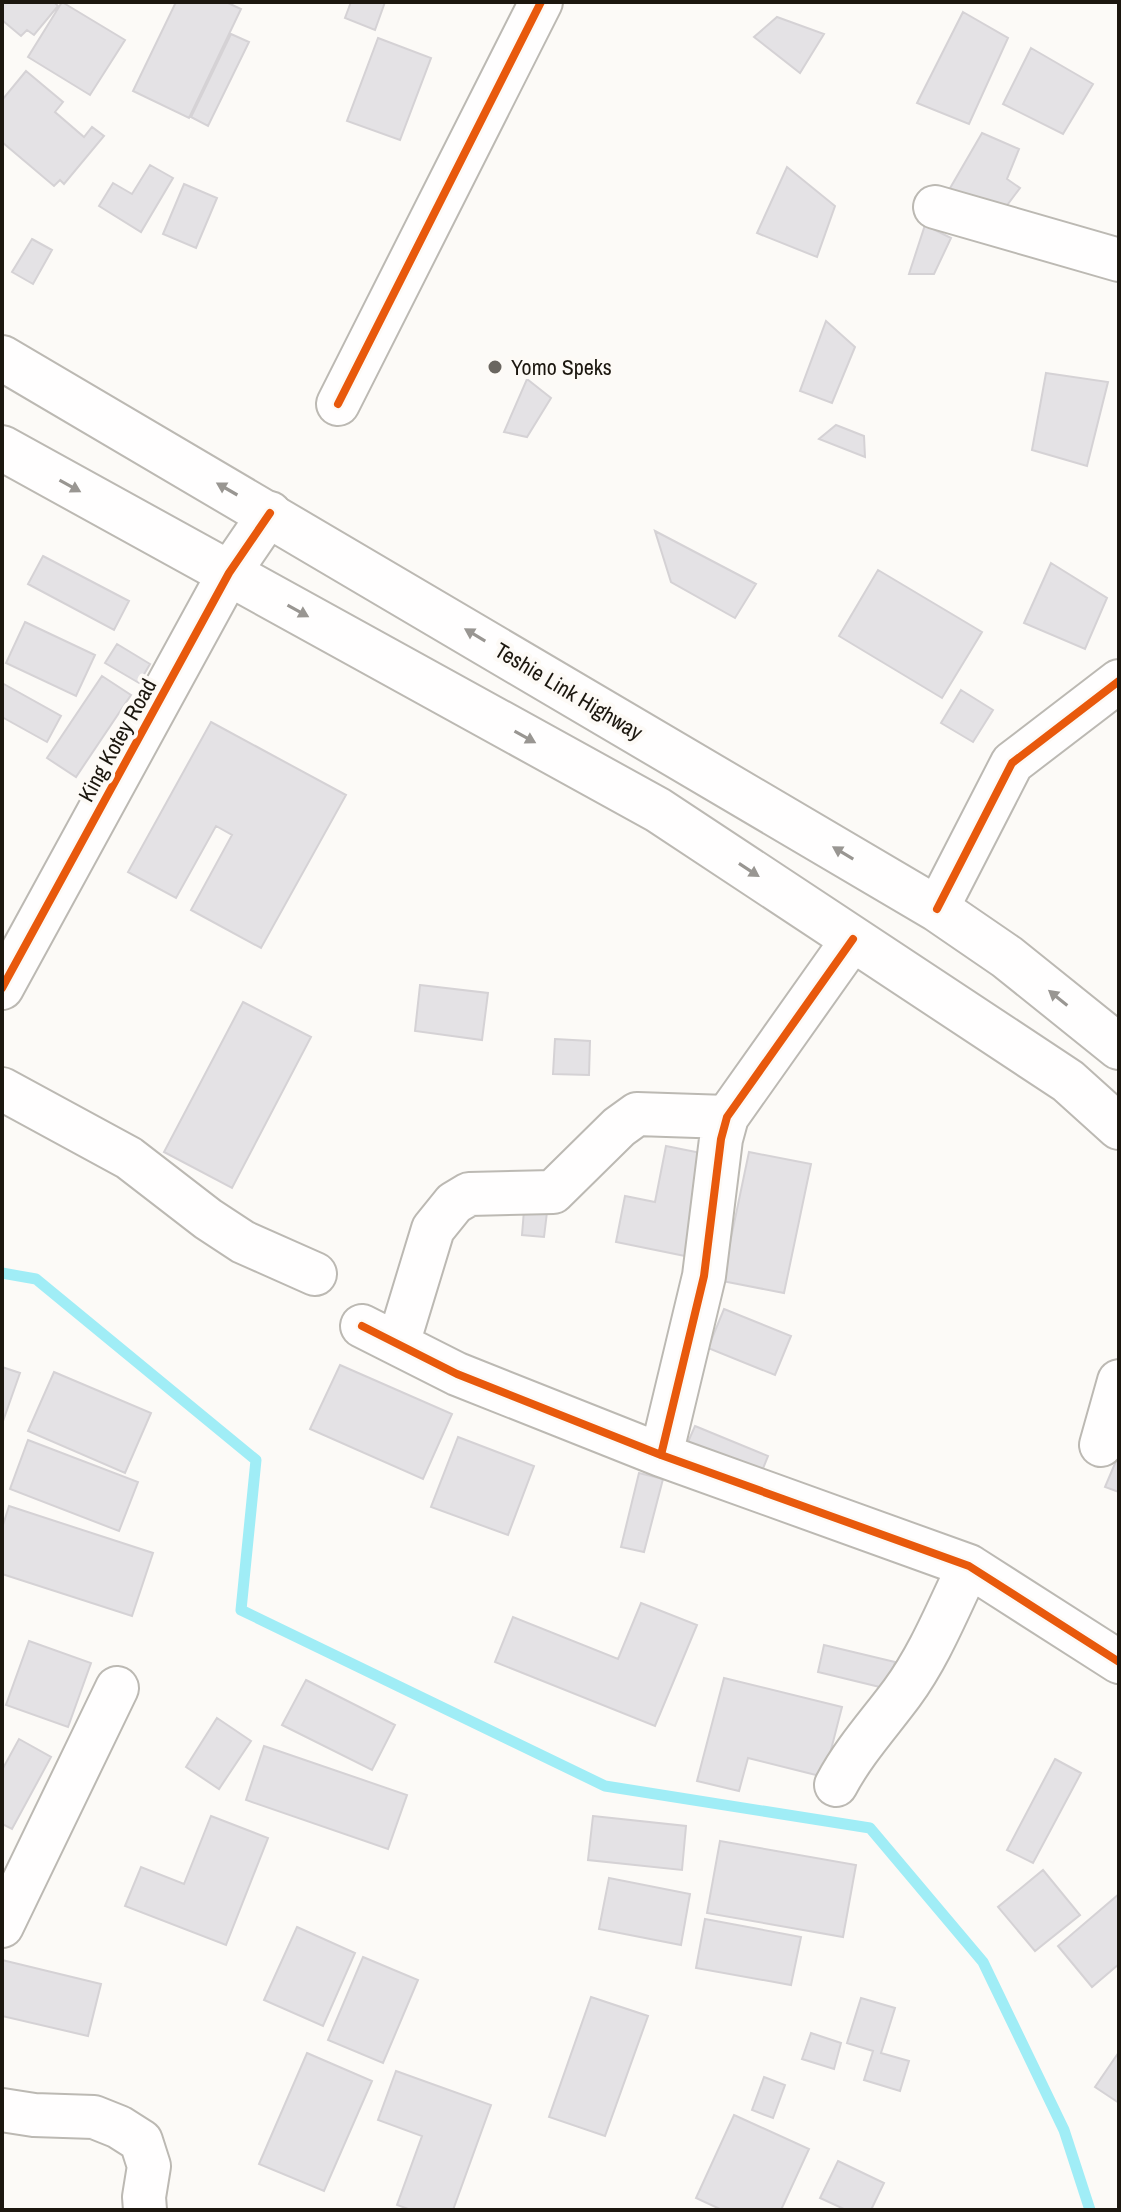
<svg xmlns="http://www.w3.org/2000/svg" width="1121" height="2212" font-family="'Archivo Narrow',sans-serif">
<rect width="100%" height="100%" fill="#fcfaf7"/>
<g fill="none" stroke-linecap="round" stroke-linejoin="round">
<!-- stream -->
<path stroke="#a0edf6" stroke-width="11" d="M2,1273L36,1279L256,1460L241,1610L605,1786L870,1828L983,1962L1064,2130L1090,2210"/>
</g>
<!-- building -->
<path fill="#e4e2e5" stroke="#d5d2d5" stroke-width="2" d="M2,2H54L58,6L34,35L27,30L21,36L2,20Z
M62,2L125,40L90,95L28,57Z
M176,2H226L241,9L189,118L133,91Z
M351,2H385L375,30L345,18Z
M963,12L1008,38L969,124L917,103Z
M777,17L824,34L800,73L754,37Z
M231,34L249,42L208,126L191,117Z
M378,38L431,58L400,140L347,121Z
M1031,48L1093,84L1063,134L1003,104Z
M26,71L63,102L55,112L84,137L92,127L104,136L64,184L60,180L54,186L2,142V100Z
M982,133L1019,149L1007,179L1020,188L996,220L949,190Z
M150,165L173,178L141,232L99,206L113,183L132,194Z
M787,167L835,206L817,257L757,233Z
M184,184L217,198L196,248L163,234Z
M925,225L951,238L934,274H909Z
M32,239L52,250L33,284L12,272Z
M826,321L855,347L832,403L800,391Z
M1046,373L1108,382L1087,466L1032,450Z
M527,379L551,398L527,437L504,432Z
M836,425L864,436L865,457L819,439Z
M655,531L756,584L735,618L671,582Z
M43,556L129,601L114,630L28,584Z
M1051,563L1107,598L1085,649L1024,623Z
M878,570L982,632L942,698L839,636Z
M25,622L95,655L76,696L6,663Z
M117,644L150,664L139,683L105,663Z
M102,676L131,695L76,777L47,758Z
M2,683L61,716L47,742L2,717Z
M961,690L993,710L973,742L941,723Z
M211,722L346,795L261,948L191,910L232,835L216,826L176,898L128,872Z
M420,985L488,993L482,1040L415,1031Z
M243,1002L311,1037L232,1188L164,1152Z
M555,1039L590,1041L589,1075L553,1074Z
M666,1146L711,1155L690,1257L616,1242L625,1196L655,1202Z
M749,1152L811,1164L784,1293L722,1281Z
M524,1210L547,1212L544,1237L522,1235Z
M724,1309L791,1336L775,1375L708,1348Z
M340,1365L452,1414L423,1479L310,1429Z
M2,1367L20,1373L2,1424Z
M54,1372L151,1413L125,1473L28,1431Z
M695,1426L768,1456L762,1471L688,1442Z
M458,1437L534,1466L508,1535L431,1507Z
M28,1440L138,1482L119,1531L10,1489Z
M1116,1461L1119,1462V1492L1105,1487Z
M639,1473L663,1479L644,1552L621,1547Z
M9,1506L153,1553L132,1616L2,1574V1528Z
M641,1603L697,1625L655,1726L495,1662L513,1617L618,1659Z
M29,1641L91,1663L68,1727L6,1705Z
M824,1645L895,1662L888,1689L818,1672Z
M724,1678L842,1707L824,1777L748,1758L739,1791L697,1781Z
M306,1680L395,1725L372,1770L282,1725Z
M217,1718L251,1741L219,1789L186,1767Z
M19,1739L51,1757L12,1829L2,1824V1770Z
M264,1746L407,1795L388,1849L246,1800Z
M1055,1759L1081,1773L1033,1863L1007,1850Z
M211,1816L268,1838L226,1945L125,1906L141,1867L184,1884Z
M593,1816L686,1826L682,1870L588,1860Z
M720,1841L856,1865L843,1937L707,1913Z
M1043,1870L1080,1915L1035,1951L998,1907Z
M609,1878L690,1894L681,1945L599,1929Z
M1119,1894V1964L1092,1987L1058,1946Z
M705,1919L801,1937L791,1985L696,1968Z
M297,1927L355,1953L323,2026L264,2000Z
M363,1957L418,1980L383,2063L328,2040Z
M2,1960L101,1984L88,2036L2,2016Z
M591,1997L648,2016L605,2136L549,2117Z
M861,1998L895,2008L881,2053L909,2061L900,2091L864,2080L873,2051L847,2043Z
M811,2033L841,2043L834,2069L802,2059Z
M1119,2052V2103L1095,2087Z
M307,2053L372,2081L324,2191L259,2164Z
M396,2071L491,2105L453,2210H411L397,2205L422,2136L378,2120Z
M764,2077L785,2085L773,2118L752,2110Z
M734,2115L809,2149L781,2210H722L696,2198Z
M838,2161L884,2183L871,2210H846L820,2198Z"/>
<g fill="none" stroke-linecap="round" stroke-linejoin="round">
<defs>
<path id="minor" d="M935,207L1119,260
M338,404L541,2
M937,909L1012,763L1119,681
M2,988L229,573L270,513
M2,1089L129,1158L208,1219L243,1242L315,1274
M362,1326L457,1374L661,1455L969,1566L1119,1662
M398,1344L433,1229L454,1203L469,1194L553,1192L619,1127L637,1114L727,1117
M1101,1445L1119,1381
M661,1455L704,1276L721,1139L727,1117L853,939
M836,1785C854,1751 879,1724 902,1693C930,1655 948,1609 969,1566
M2,1926L117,1688
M2,2110L34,2115L94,2117L119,2127L141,2141L149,2166L144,2197L145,2210"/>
<path id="major" d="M2,358L937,909L1007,957L1119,1047
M2,448L658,810L1068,1081L1119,1127"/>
</defs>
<!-- minor casing -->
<use href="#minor" stroke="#bcb9b3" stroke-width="46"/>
<!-- major casing -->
<use href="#major" stroke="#bcb9b3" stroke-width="48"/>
<!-- minor -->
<use href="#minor" stroke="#fffefe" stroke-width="42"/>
<!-- major -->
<use href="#major" stroke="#fffefe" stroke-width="44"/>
<defs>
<path id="cycleway" d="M338,404L541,2
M937,909L1012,763L1119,681
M2,988L229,573L270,513
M362,1326L457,1374L661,1455L969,1566L1119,1662
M661,1455L704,1276L721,1139L727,1117L853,939"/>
</defs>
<!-- cycleway casing -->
<use href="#cycleway" stroke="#fdfaf6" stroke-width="13"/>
<!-- cycleway -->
<use href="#cycleway" stroke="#e8590c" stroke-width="8"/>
</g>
<!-- one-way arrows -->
<defs><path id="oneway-solid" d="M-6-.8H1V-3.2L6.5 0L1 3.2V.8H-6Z" transform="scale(2)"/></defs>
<g fill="#999692">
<use href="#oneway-solid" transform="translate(70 486) rotate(29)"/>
<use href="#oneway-solid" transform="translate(227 489) rotate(-150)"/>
<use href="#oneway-solid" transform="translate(298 611) rotate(29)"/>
<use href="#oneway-solid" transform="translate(475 635) rotate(-149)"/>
<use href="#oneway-solid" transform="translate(525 737) rotate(29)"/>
<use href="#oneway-solid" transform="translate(843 853) rotate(-149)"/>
<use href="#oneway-solid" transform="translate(749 870) rotate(33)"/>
<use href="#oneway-solid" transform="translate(1058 998) rotate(-141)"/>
</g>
<!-- markers -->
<circle fill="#6a6660" stroke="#fdfaf6" stroke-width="3" cx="495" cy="367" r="8"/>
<g text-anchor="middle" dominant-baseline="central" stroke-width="8" stroke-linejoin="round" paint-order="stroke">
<!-- poi labels -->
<g font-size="22" fill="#1c170f" stroke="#fdfaf6" text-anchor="start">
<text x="511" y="367">Yomo Speks</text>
</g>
<!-- street labels -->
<g font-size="22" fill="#1c170f" stroke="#fdfaf6">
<text transform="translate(569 691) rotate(31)">Teshie Link Highway</text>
<text transform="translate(117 740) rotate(-61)">King Kotey Road</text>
</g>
</g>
<!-- border -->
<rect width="1121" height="2212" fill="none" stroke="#1c170f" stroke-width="8"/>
</svg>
